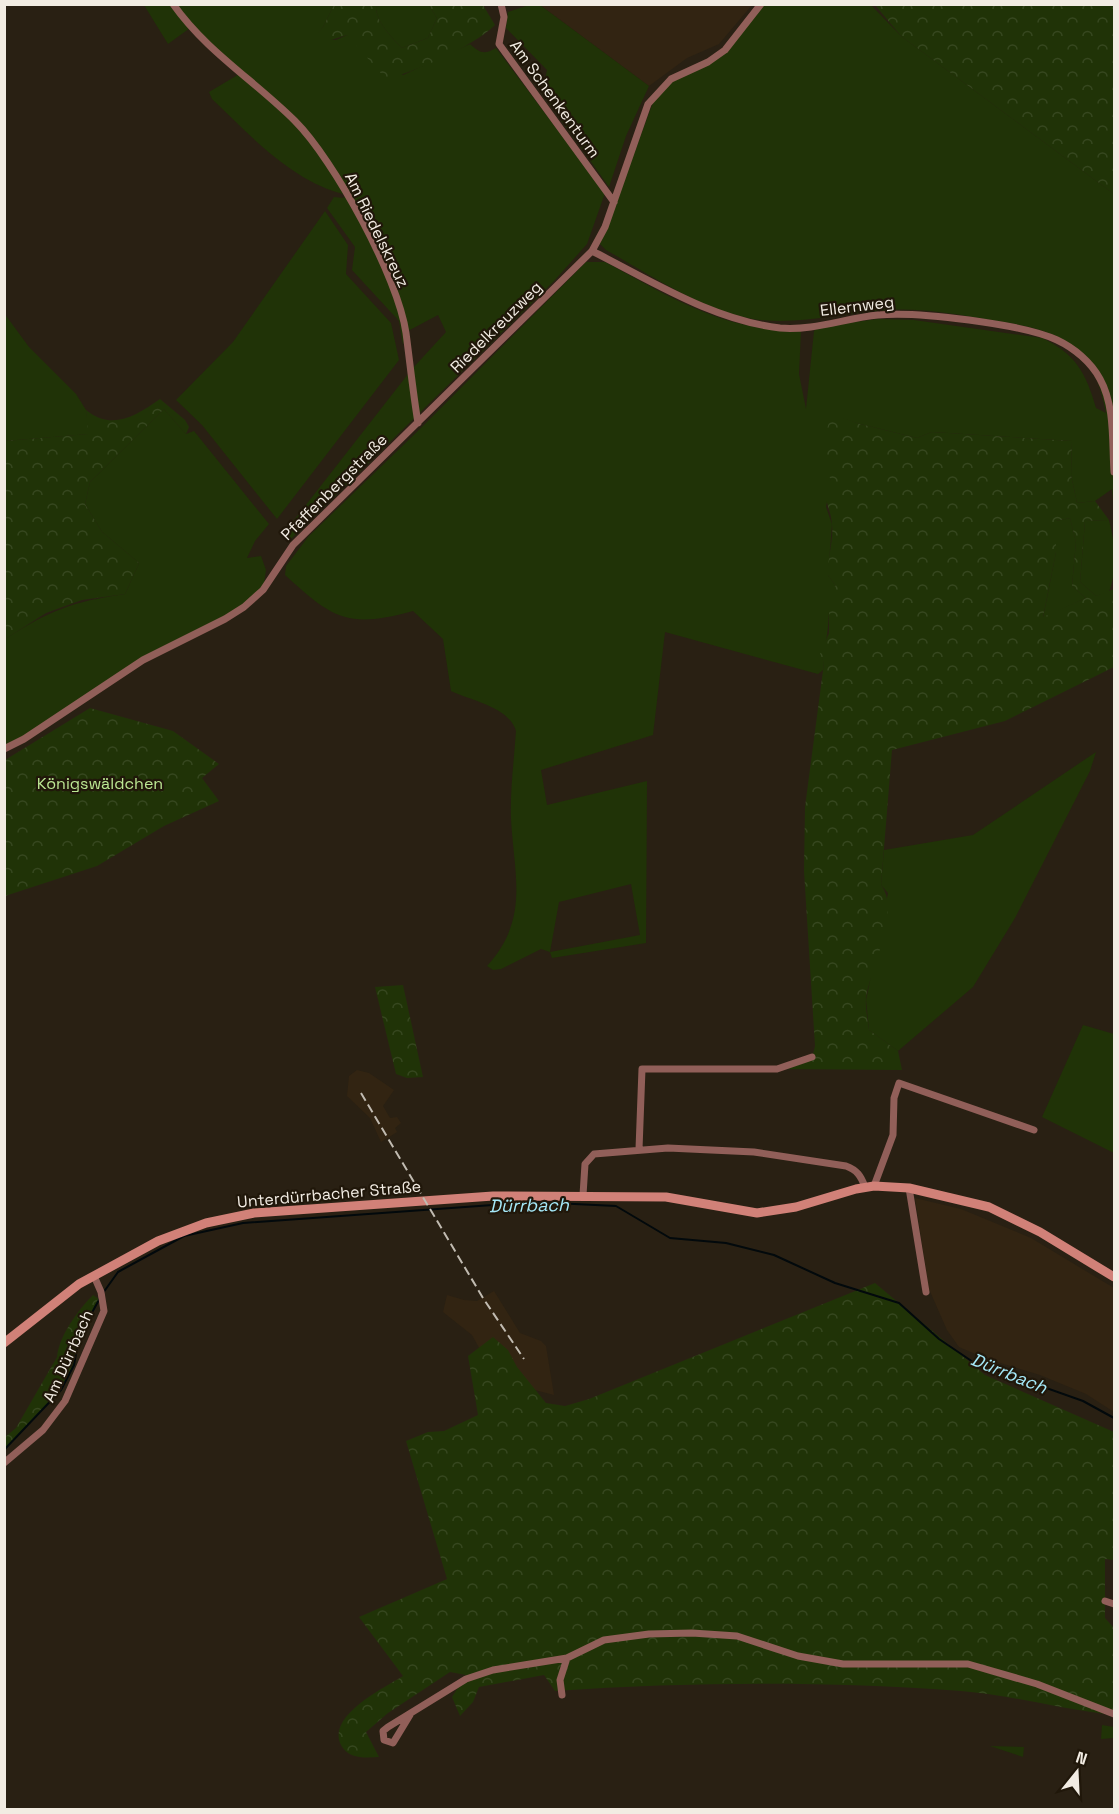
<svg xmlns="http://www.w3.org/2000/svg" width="1119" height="1814" font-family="'Space Grotesk',sans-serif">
<defs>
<pattern id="forest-crowns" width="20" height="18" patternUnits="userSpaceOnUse" patternTransform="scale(1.5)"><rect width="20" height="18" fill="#203307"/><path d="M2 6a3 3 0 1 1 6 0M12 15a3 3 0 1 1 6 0" fill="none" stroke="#36471f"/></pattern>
</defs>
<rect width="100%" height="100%" fill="#292013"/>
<!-- built -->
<path fill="#322412" d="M540,5H752L719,44L687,58L649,86Z
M357,1070L369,1073L394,1090L383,1106L390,1118L397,1117L401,1123L395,1128L397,1132L381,1142L370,1118L347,1096L349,1076Z
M915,1198L961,1209L1031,1238L1114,1288V1412L1086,1394L1040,1375L987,1359L959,1347L947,1330L929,1289Z
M494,1291L520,1333L541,1341L546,1346L554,1395L497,1380L472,1335L443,1312L447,1295L464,1300L477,1301Z"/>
<!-- green -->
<path fill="#203307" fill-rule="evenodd" d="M144,5H334L323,27L315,38L336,40L347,35L403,75L470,44C480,53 484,55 496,48L605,193L587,244L554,281L290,540L284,533L412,369L446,332L438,315L406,332L403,345L399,321L352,270L355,247L327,208L334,197L343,198L347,195C292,182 251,136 212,99L209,92L241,73L190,28L168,44Z
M381,5H429L437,18L428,38L402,48C392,38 376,22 376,7Z
M529,5H540L649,86L626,136L609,187L542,93L547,70L506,28L508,12Z
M761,5H871L901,36L1114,194V511L1112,489L1095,501L1077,503L1071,475L1072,441L932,432L917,438L860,424L832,415L831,479L826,507L832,524L828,575L836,586C824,608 833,632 821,654L824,663L823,670L818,674L665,632L653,735L541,770L547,805L647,781L646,943L552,958L550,952L541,949L501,969L493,970L487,966C530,919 514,875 511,819C510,790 514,760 516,731C509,707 472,701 451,691L443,639L413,611C348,629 333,619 285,575L286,566L308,537L424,425L586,262H605C672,298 723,331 801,331L799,374L806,409L814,331L818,327L878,319L914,320L1042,338C1076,354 1086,373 1096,408L1106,413C1092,333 1048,329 979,318C949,313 918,308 888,310C843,312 799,326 753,319C700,309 652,276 606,250L600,244L654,100L671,79L725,50ZM631,884L640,935L550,952L559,902Z
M325,211L348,245L346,274L391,323L399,360L277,519L202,425L176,400L233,342Z
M4,313L29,347L76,394L86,410L89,434L5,441Z
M164,409L186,434L194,431L269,524L255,541L247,558L261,556L266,570L263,590L244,607L143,660L5,749V639C51,610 71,602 125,594L139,563L102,532L85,504L90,482Z
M1070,518L1076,542L1072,586L1086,598L1043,618L1056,552V521Z
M1109,520C1115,544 1118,568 1109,592L1096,596L1080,582L1085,521Z
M1096,752L1090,771L1015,918L973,987L898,1051L869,1030L866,1000L888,893L881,885L884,850L973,835Z
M1083,1025L1114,1034V1153L1042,1117Z
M1102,1725L1114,1727V1738L1101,1739Z
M990,1746L1024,1747L1023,1757Z"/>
<!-- forest -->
<path fill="url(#forest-crowns)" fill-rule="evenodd" d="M334,5H381L376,7C376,22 392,38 402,48L428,38L437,18L429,5H483L495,25C474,46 415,72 386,79L347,35L321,43L314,38L323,27Z
M875,5H1114V194L901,36Z
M160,399L185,420L189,427L186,434L164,409L90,482L85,504L102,532L139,563L125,594L82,600L46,613L5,639V441L88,434L86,410C112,431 136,416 160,399Z
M832,414L860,424L917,438L932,432L1072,441L1071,475L1077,503L1095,501L1109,520L1085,521L1080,582L1096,596L1114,589V667L1005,721L892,750L881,885C901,911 871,967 866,997C865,1008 868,1020 869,1030L898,1051L902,1070L777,1069L812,1058L815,1046L804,871L805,807L824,663L820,654L829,633V589L836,586L828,575C827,559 834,540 832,524C830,504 821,501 831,479C814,461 825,434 832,414ZM1070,518L1076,542L1072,586L1086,598L1043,617L1056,552V521Z
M90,708L173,731L219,764L202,778L219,801L164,826L97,866L5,896V760Z
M403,985L423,1077L407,1078L396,1074L375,987Z
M875,1283L985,1375L1114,1432V1560L1105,1559V1618L1114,1628V1715C1063,1710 1012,1695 961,1691C827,1681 690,1682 555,1691L544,1675L479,1687L473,1702L460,1716L452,1697L466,1675L450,1672L388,1713L366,1732L379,1757C365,1758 348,1759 341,1745C326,1716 384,1688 403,1676L359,1617L447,1579L406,1441L428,1432L444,1431L478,1415L468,1356L493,1337L508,1350L517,1367L546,1403L565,1406L589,1399Z
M93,1295L99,1299L79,1336L74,1365L61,1390L5,1450V1437L16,1428L57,1357C59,1336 78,1310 93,1295Z"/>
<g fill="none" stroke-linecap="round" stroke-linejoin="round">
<!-- stream -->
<path stroke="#02090c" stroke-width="2" d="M103,1293L118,1272L184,1236L243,1223L533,1202L616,1206L670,1238L726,1243L774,1255L835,1283L899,1303L939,1339L973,1362L1083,1401L1114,1418
M4,1450L61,1390L74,1365L79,1336L100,1298"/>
<!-- street -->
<path stroke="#915f59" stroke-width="7" d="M173,4C206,51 255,81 295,121C334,160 398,277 406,333C410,363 413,393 418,423
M501,4L504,17L499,44L614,202
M592,251C652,281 712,320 780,328C813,331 846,318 878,315C916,311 1023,324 1057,340C1074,348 1091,362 1100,379C1115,406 1112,442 1114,472
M4,749L24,739L143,660L225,619L244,607L263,590L293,545L592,251L605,227L648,104L671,79L708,62L725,50L761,4
M639,1149L642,1069H777L812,1057
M874,1186L893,1135L894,1098L899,1083L1034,1130
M909,1188L926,1292
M583,1195L585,1164L594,1154L668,1148L754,1152L846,1166C857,1170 861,1176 865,1187
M4,1463L43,1430L65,1401L104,1311L101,1292L94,1276
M1105,1601L1114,1604
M562,1695L560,1680L567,1658
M410,1715L393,1743L384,1740L383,1731L388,1727L466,1679L493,1670L567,1658L604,1640L649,1634L692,1633L737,1636L798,1656L843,1664H968L1037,1684L1114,1714"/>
<!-- secondary -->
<path stroke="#d18178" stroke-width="9" d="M4,1343L79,1284L158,1241L206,1223L254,1213L493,1196L666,1197L757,1213L796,1207L856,1189L874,1186L909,1188L989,1207L1040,1232L1114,1277"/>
<!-- rail -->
<path stroke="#c1bbb1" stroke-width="2" stroke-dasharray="9 4.5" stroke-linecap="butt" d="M361,1093L483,1298L524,1359"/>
</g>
<g text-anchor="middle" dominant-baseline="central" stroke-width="4.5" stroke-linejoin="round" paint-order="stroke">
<!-- street labels -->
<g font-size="16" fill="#f2ece3" stroke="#20170a">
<text transform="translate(555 99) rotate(54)">Am Schenkenturm</text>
<text transform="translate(377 230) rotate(64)">Am Riedelskreuz</text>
<text transform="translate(857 306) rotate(-7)">Ellernweg</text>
<text transform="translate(496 327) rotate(-45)">Riedelkreuzweg</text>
<text transform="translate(334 487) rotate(-45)">Pfaffenbergstraße</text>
<text transform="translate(329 1194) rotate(-5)">Unterdürrbacher Straße</text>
<text transform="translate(68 1356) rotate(-66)">Am Dürrbach</text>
</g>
<!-- park labels -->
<g font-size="16" fill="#bce893" stroke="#20170a">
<text x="100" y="783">Königswäldchen</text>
</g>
<!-- water labels -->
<g font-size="18" font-style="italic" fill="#a5e9f9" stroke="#20170a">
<text transform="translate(529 1205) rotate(-1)">Dürrbach</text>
<text transform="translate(1009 1373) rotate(22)">Dürrbach</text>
</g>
</g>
<!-- border -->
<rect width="1119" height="1814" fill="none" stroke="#f2ece3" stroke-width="12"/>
<!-- north arrow -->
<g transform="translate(1077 1772) rotate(18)" stroke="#20170a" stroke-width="4.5" paint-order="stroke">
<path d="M0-4.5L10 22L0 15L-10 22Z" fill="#f2ece3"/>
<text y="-9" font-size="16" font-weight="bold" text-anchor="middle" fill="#f2ece3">N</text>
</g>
</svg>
